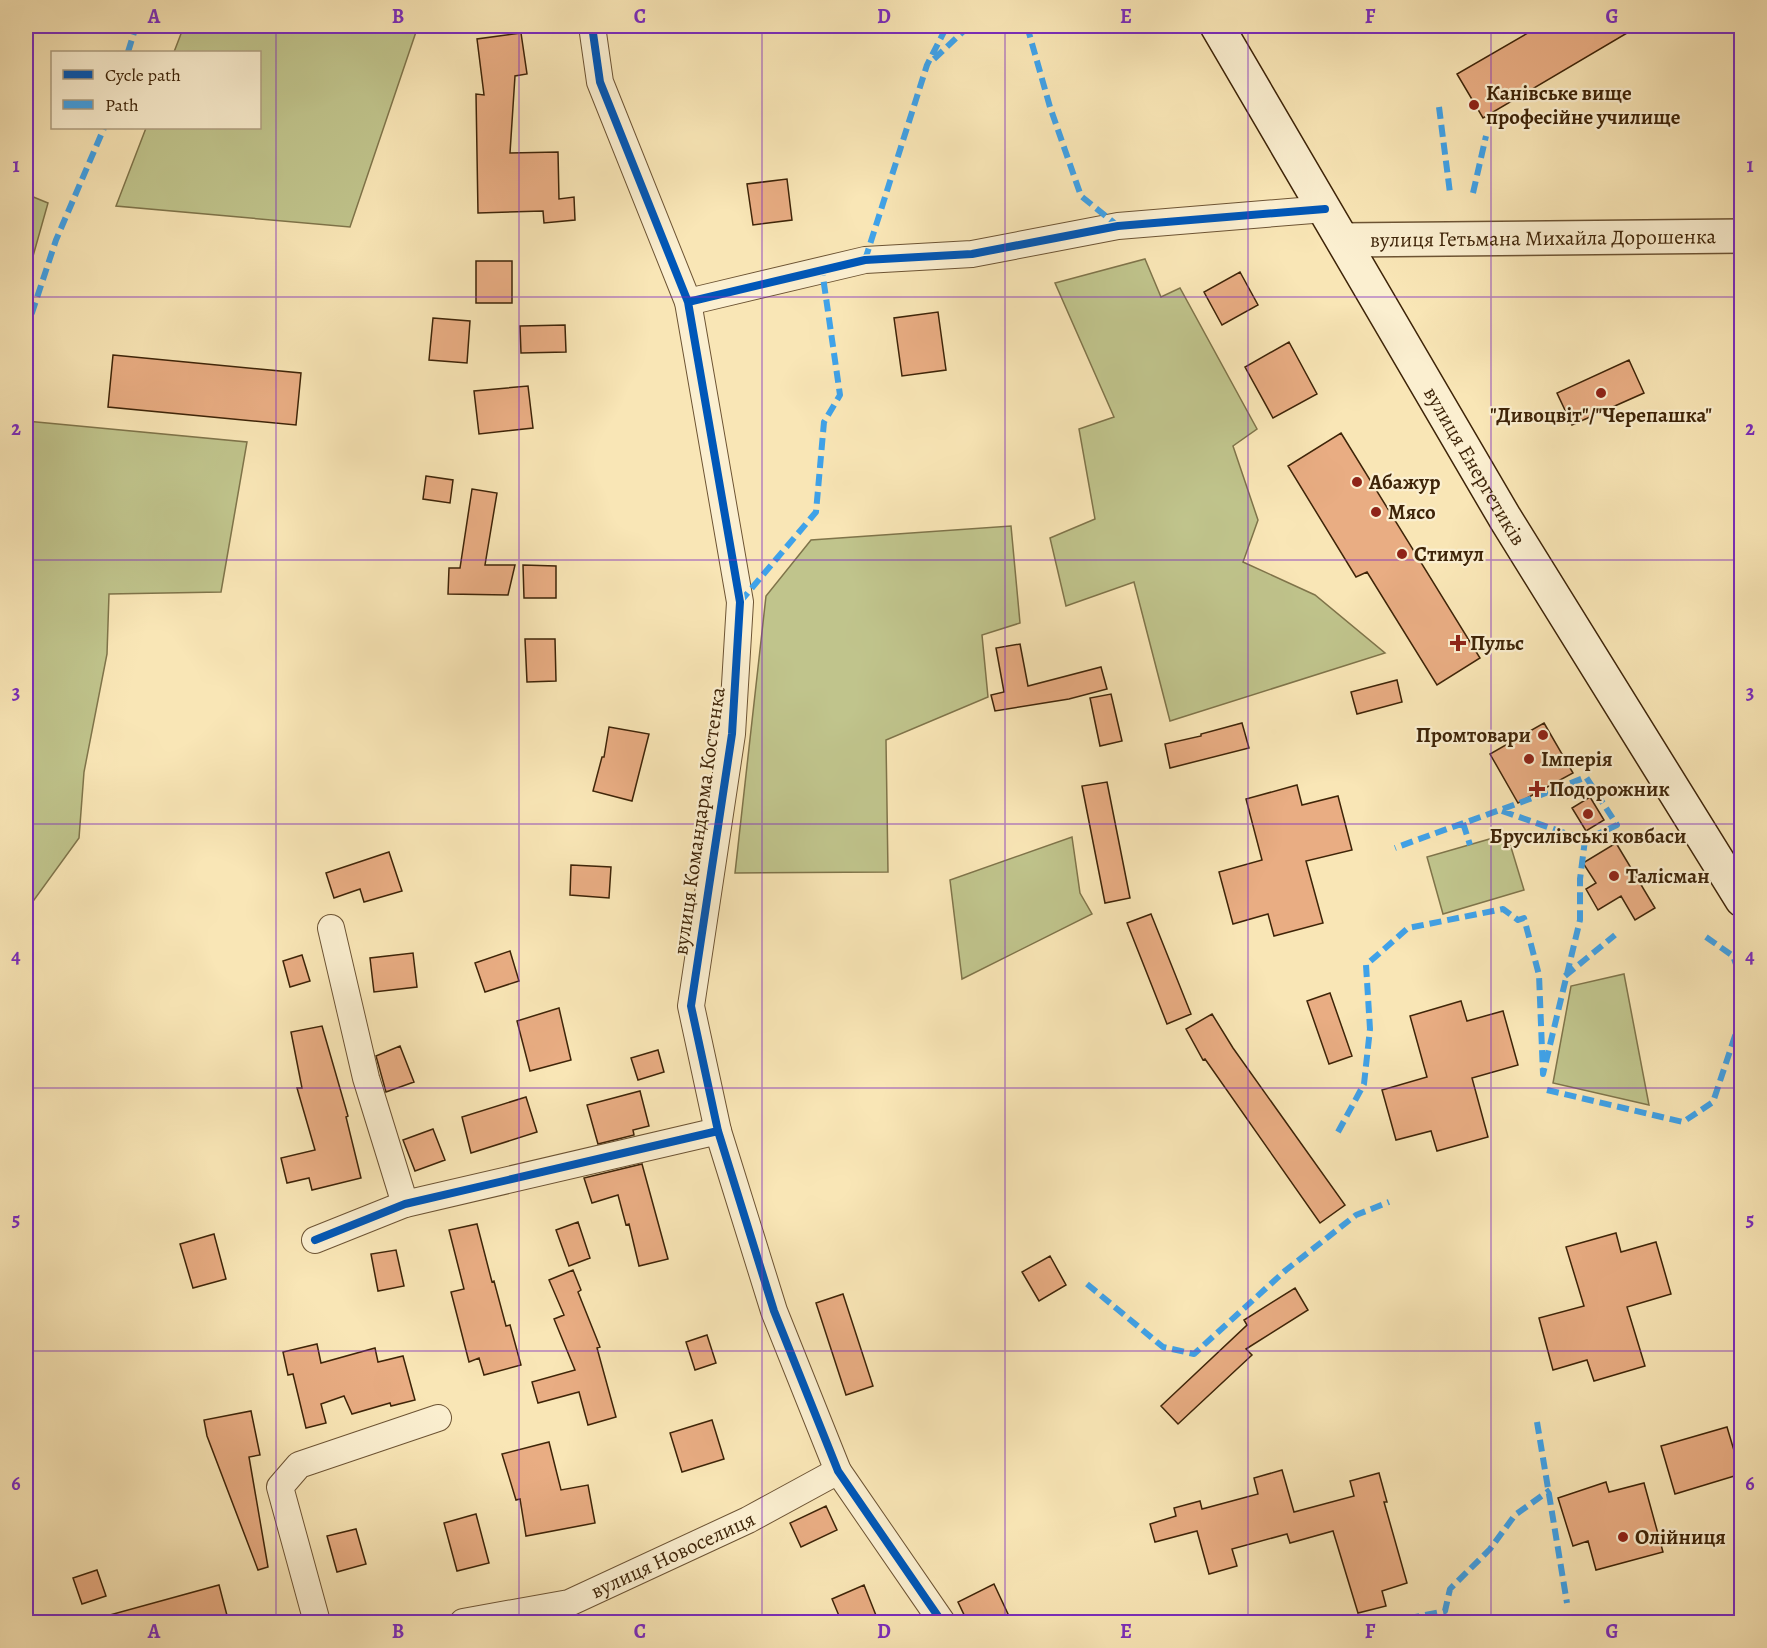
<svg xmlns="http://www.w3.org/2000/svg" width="1767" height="1648" font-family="Alegreya,serif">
<rect width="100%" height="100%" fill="#f9e6b6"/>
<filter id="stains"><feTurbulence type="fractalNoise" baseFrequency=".00333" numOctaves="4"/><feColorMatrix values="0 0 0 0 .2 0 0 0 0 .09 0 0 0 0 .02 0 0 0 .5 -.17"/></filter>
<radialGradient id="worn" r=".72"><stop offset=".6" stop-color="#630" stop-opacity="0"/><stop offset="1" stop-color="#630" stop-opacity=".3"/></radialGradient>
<!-- green -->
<path fill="#c0c48c" stroke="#7f744a" stroke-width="1.5" d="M184,26H418L350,227L116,206L146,128H260V52H174Z
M26,194L48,203L26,281Z
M1145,259L1161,297L1180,288L1257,429L1233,446L1258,520L1243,562L1315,595L1385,653L1170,721L1134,582L1066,606L1050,538L1095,519L1079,429L1114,417L1055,283Z
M26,421L247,442L221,592L109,594L107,654L84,772L79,838L26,911Z
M1011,526L1020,623L982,635L988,697L886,740L888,872L735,873L766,596L811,540Z
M1507,834L1524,890L1443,914L1427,857Z
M1072,837L1080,893L1092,914L962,979L950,880Z
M1624,974L1649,1105L1553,1083L1571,986Z"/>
<!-- building -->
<path fill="#e9ad83" stroke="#3e2408" stroke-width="1.5" d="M1540,26H1639L1483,118L1457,74Z
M521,33L527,74L515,76L510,153L558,152L559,199L574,197L575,220L544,223L543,211L478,213L476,94L484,95L477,39Z
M787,179L792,220L753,225L747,184Z
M476,261H512V303H476Z
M1240,272L1258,305L1222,325L1204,292Z
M938,312L946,370L902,376L894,318Z
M433,318L470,321L467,363L429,360Z
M565,325L566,352L521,353L520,326Z
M1289,342L1317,394L1273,418L1245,367Z
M113,355L301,373L296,425L108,407Z
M1629,360L1644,393L1572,425L1557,393Z
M528,386L533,428L479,434L474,391Z
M1341,433L1480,658L1437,685L1367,572L1356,577L1288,466Z
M426,476L453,480L450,503L423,499Z
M472,489L497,493L485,565H515L508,595L448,594L449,568H460Z
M523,565L556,566V598H524Z
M525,639H555L556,681L527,682Z
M1020,644L1028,686L1101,667L1107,689L1069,699L995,711L991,695L1004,692L996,648Z
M1397,680L1402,702L1357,714L1351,692Z
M1111,694L1122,741L1100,746L1090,698Z
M1242,723L1249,748L1170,768L1165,744L1201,736V734Z
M1544,723L1573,773L1518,803L1490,754Z
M609,727L649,734L632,801L593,791L602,757H604Z
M1107,782L1130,898L1105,903L1082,786Z
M1297,785L1302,805L1338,796L1352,850L1306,861L1323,923L1274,936L1268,914L1233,924L1219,872L1262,860L1246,799Z
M1590,797L1604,820L1586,831L1572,808Z
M1616,843L1655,908L1635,920L1621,896L1598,910L1586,889L1596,883L1583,863Z
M389,852L402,891L364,902L360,889L334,898L326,873Z
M571,865L611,867L609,898L570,895Z
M1151,914L1191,1014L1167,1024L1127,923Z
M510,951L519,981L485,992L475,963Z
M413,953L417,987L374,992L370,958Z
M302,955L310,981L290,987L283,961Z
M1330,993L1352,1056L1329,1064L1307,1001Z
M1461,1001L1467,1021L1503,1011L1518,1065L1472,1078L1488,1137L1437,1151L1431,1131L1396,1140L1382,1090L1427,1077L1410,1016Z
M559,1008L571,1060L530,1071L517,1021Z
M1212,1014L1233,1048L1345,1205L1320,1223L1205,1059L1203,1060L1186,1029Z
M322,1026L348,1116L346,1117L361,1178L312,1190L309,1178L287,1183L281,1158L315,1150L297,1088H302L291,1032Z
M400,1046L414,1082L386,1092L376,1056Z
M658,1050L664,1072L638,1080L631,1058Z
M640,1091L649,1126L633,1130L634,1135L598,1144L587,1105Z
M526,1097L537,1132L471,1153L462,1117Z
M433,1129L445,1160L415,1171L403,1140Z
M642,1164L668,1259L639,1266L629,1224L626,1225L618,1195L592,1203L584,1178Z
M578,1222L590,1258L569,1266L556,1230Z
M477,1224L492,1282L494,1281L506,1326L510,1325L521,1365L484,1375L479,1358L469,1362L451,1292L464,1289L449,1230Z
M1616,1233L1621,1252L1656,1242L1671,1294L1627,1307L1645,1366L1594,1381L1587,1360L1553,1370L1539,1318L1584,1306L1566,1247Z
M214,1234L226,1279L193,1288L180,1244Z
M396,1250L404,1286L378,1291L371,1254Z
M1050,1256L1066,1285L1039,1301L1022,1272Z
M573,1270L581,1290L578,1292L600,1347L597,1348L616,1417L588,1425L579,1392L538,1403L532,1382L575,1370L554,1319L564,1315L549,1280Z
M1295,1288L1308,1310L1246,1349L1252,1355L1178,1424L1161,1406L1247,1325L1244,1320Z
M843,1294L873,1386L846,1395L816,1303Z
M707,1335L716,1363L695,1370L686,1342Z
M317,1344L321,1363L375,1348L378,1362L403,1356L415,1400L391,1406L390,1403L352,1414L344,1396L321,1404L326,1423L306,1428L293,1374L288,1375L283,1352Z
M251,1411L260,1455L249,1457L268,1567L258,1570L207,1436L204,1420Z
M712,1420L724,1459L682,1472L670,1433Z
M1727,1427L1741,1474L1675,1494L1661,1446Z
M549,1442L561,1490L588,1485L595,1523L526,1536L520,1499L516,1500L502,1454Z
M1282,1470L1294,1512L1354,1496L1350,1481L1379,1473L1387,1502H1384L1407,1583L1382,1591L1386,1606L1358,1613L1333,1531L1290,1543L1287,1534L1232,1549L1237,1566L1209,1574L1197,1531L1155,1542L1150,1524L1176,1516L1174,1508L1200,1501L1202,1509L1258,1494L1254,1478Z
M1606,1482L1609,1492L1644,1483L1663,1552L1596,1570L1588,1541L1573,1546L1558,1498Z
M826,1506L837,1530L801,1547L790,1523Z
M476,1514L489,1563L457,1571L444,1523Z
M356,1529L366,1564L337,1572L327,1536Z
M97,1570L106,1596L82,1604L73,1578Z
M994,1584L1008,1614L990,1623H968L958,1602Z
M219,1585L229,1623H107L106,1616Z
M864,1585L879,1623H842L832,1599Z"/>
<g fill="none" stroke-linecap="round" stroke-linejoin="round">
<defs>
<g id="minor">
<path d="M592,26L600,82L688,302L740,602L732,734L691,1006L718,1131L774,1311L838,1471L942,1622"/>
<path d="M688,302L865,260L972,254L1118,226L1325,209"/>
<path d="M331,928L366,1078L405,1204"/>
<path d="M315,1240L405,1204L718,1131"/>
<path d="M317,1622L280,1487L299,1465L438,1418"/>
<path id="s1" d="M463,1622L569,1603L748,1520L838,1471"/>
</g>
<g id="tertiary">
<path id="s2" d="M1343,240L1742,236"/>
</g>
<g id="secondary">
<path id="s3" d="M1217,26L1505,518L1742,900"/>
</g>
</defs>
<!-- minor casing -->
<use href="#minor" stroke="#6d5434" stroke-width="28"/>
<!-- tertiary casing -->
<use href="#tertiary" stroke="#6d5434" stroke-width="36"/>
<!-- secondary casing -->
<use href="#secondary" stroke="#3e2408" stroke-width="36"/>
<!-- minor -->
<use href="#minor" stroke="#fbefd0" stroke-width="26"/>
<!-- tertiary -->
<use href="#tertiary" stroke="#fbefd0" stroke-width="33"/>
<!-- secondary -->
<use href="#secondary" stroke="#fbefd0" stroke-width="33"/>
<!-- quiet -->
<path stroke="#3fa2e9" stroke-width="6" stroke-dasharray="12 6" stroke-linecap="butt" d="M1027,26L1050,107L1081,196L1118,226
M128,52L136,26
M934,59L969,26
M1439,107L1450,193
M1473,193L1486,136
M865,260L927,65L947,26
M26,331L56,240L104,128
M740,602L816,512L824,422L840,395L822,270
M1502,811L1585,840
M1463,823L1470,845
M1706,937L1733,956L1742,981
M1565,976L1615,935
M1547,1090L1683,1122L1713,1102L1735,1036L1742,1026
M1338,1132L1364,1084L1370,1029L1366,965L1408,928L1503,909L1518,920L1524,918L1539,975L1543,1074L1580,920V879L1585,840L1617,825L1586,777C1523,803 1459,824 1395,848
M1087,1284L1163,1347L1194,1354L1286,1270L1356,1215L1389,1202
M1537,1422L1567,1603
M1390,1622L1445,1611L1450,1589L1490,1549L1515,1515L1550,1490"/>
<defs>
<path id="cycleway" d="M592,26L600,82L688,302L740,602L732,734L691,1006L718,1131L774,1311L838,1471L942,1622
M688,302L865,260L972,254L1118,226L1325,209
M315,1240L405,1204L718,1131"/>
</defs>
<!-- cycleway casing -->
<use href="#cycleway" stroke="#fbefd0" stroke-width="11"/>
<!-- cycleway -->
<use href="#cycleway" stroke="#0057b8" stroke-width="8"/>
</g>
<!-- grid -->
<path fill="none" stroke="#7b2cbf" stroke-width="1.5" stroke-opacity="0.55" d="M276,26V1622M519,26V1622M762,26V1622M1005,26V1622M1248,26V1622M1491,26V1622M26,297H1742M26,560H1742M26,824H1742M26,1088H1742M26,1351H1742"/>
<!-- markers -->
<g fill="#8f2418" stroke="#fbefd0" stroke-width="2">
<circle cx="1474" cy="105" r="6"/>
<circle cx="1601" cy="393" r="6"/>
<circle cx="1357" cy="482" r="6"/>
<circle cx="1376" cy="512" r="6"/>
<circle cx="1402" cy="554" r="6"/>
<path d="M1455 634h6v6h6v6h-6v6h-6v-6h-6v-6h6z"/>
<circle cx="1543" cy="735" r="6"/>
<circle cx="1529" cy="759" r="6"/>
<path d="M1534 780h6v6h6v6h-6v6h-6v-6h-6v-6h6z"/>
<circle cx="1588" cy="814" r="6"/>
<circle cx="1614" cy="876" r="6"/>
<circle cx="1623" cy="1537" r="6"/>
</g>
<g text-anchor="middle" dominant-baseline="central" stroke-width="4.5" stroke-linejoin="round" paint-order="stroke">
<!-- poi labels -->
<g font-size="21" font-weight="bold" fill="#3e2408" stroke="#fbefd0" text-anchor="start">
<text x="1486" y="93">Канівське вище<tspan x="1486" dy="24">професійне училище</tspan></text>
<text x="1601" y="415" text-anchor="middle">"Дивоцвіт"/"Черепашка"</text>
<text x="1369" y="482">Абажур</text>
<text x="1388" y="512">Мясо</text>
<text x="1414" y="554">Стимул</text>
<text x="1470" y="643">Пульс</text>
<text x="1531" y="735" text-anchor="end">Промтовари</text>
<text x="1541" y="759">Імперія</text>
<text x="1549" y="789">Подорожник</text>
<text x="1588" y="836" text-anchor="middle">Брусилівські ковбаси</text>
<text x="1626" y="876">Талісман</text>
<text x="1635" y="1537">Олійниця</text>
</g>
<!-- street labels -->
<g font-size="21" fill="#3e2408" stroke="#fbefd0">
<text stroke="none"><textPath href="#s2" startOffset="200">вулиця Гетьмана Михайла Дорошенка</textPath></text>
<text stroke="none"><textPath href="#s3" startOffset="510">вулиця Енергетиків</textPath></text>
<text transform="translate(699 821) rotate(-82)">вулиця Командарма Костенка</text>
<text stroke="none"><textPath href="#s1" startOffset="222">вулиця Новоселиця</textPath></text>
</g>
</g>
<!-- margin -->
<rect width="1767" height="1648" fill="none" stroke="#f9e6b6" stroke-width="66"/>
<!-- legend -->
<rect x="51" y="51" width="210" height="78" fill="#fbefd0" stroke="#af9e80" stroke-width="1.5"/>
<rect x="63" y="70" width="30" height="9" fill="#0057b8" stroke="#af9e80" stroke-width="1.5"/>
<text x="105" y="81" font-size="18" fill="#3e2408">Cycle path</text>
<rect x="63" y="100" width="30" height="9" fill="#3fa2e9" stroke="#af9e80" stroke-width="1.5"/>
<text x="105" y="111" font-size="18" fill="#3e2408">Path</text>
<rect x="33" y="33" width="1701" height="1582" fill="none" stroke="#7b2cbf" stroke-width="2"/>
<g font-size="20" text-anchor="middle" font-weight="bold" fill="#7b2cbf">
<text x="154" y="23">A</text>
<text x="398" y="23">B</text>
<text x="640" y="23">C</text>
<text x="884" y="23">D</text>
<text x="1126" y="23">E</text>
<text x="1370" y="23">F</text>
<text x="1612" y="23">G</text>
<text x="16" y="172">1</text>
<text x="1750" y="172">1</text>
<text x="16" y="435">2</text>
<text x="1750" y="435">2</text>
<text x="16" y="699">3</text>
<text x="1750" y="699">3</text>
<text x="16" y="963">4</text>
<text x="1750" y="963">4</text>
<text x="16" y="1226">5</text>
<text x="1750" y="1226">5</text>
<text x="16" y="1490">6</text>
<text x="1750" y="1490">6</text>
<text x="154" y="1638">A</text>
<text x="398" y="1638">B</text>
<text x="640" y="1638">C</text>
<text x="884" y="1638">D</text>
<text x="1126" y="1638">E</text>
<text x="1370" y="1638">F</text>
<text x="1612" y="1638">G</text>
</g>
<rect width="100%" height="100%" filter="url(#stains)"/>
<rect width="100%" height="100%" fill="url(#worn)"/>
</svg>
